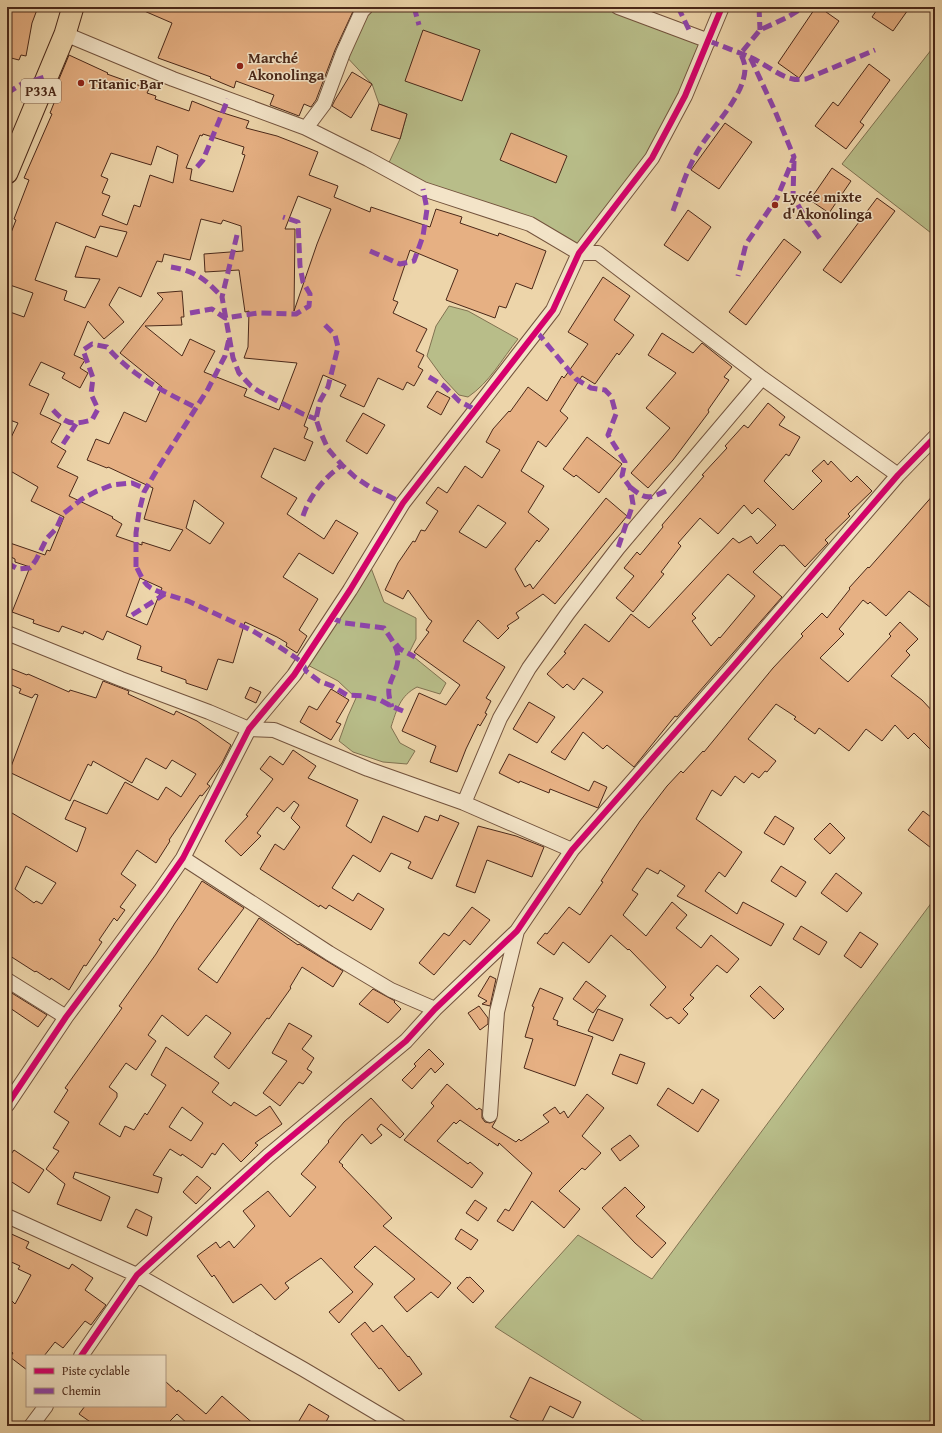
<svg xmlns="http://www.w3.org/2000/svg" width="942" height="1433" font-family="'Gentium Book Plus',serif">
<rect width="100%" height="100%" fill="#edd5aa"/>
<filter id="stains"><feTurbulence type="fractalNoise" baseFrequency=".005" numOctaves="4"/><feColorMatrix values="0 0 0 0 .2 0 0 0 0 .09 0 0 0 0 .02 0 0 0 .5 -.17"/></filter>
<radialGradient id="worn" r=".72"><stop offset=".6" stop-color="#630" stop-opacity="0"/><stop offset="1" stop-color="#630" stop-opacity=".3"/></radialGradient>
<!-- green -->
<path fill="#b8bd89" stroke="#817251" d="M366,7H619L709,41L652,158L579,253L386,169L400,139L407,114L379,104L372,84L343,53Z
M935,45V236L842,164Z
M449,306L468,311L518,339C502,359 490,382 468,397L459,395L443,378L427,356L436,326Z
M368,560L384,602L416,618V639L409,653L446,683L440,694L417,687C400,696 397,709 391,727L400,743L415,751L407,764L383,762L353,752L339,741L348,716L356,698L338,681L302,662Z
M935,898V1426H647L648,1424L495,1327L578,1235L652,1279Z"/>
<!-- building -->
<path fill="#e6b083" stroke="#4a2819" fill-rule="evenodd" d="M7,7H38L32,23L26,56L21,55L19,60L7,57Z
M135,7H355L335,50L316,100L311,107L304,104L299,116L270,105L274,95L236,81L234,88L210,78L211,77L158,58L172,23Z
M816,7H819L839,21L799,78L778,63Z
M879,7H910L893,31L872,17Z
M423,30L480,50L462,101L405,81Z
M69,55L108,73L107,74L149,89L147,93L156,96L155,99L189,111L192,101L217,111L249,121L246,128L277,136L318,152L309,175L338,186L334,197L370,212L371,207L430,227L436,209L462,217L460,223L498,236L499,233L546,251L532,289L516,283L506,308L499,306L495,318L446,300L458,270L410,250L393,300L398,302L393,313L427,329L416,351L424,355L418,367L423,370L414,386L407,382L403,390L378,378L364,407L340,396L346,385L323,375L304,426L308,428L304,438L313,442L305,461L274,448L261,477L297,498L287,514L324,539L336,520L358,533L333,574L299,553L283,577L318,599L299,630L307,636L297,653L286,646L287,643L277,637L245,622L233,663L218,659L207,690L186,683V680L161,671L162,667L137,659L141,646L107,631L103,640L84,631L83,634L62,626L59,632L33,623L34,620L12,612L30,567L15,562V559L7,555V542L45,555L47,550L50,551L64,517L31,501L38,487L7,469V446L18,423L7,419V311L24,317L33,293L7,284V243L16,220L14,219L29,180L24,178L52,114L50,113L56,98L52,96ZM203,134L244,147L242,154L245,155L233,192L190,180L192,169L186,168L200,135L202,136ZM157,146L178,155L173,183L150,175L140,207L134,205L127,225L102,215L110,196L102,193L108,179L101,176L111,153L151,165ZM298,196L331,209L317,244L294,311L295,229H285ZM201,219L221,224L223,220L241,226L243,251L204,254L205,272L239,270L245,312L249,311L248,347L244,358L297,363L279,410L244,396L247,389L204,372L215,351L190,339L182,356L145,326L182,325L181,317H184L182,291L157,293L163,299L120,353L162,387L146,422L124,412L109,444L96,439L87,460L107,468L108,467L153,488L144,519L183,530L170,551L142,542V545L116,536L122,524L112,518L113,517L69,496L78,477L57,467L66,451L51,442L61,424L40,414L49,394L29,385L41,362L65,373L62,378L80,388L88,373L80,368L85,360L74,355L88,321L104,339L124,322L109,305L119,287L141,297L157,261L162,262L164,254L190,260ZM56,222L95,238L100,226L127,232L117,257L86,246L75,277L100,279L85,308L64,300L67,291L35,280ZM194,500L224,523L210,544L186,528ZM140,578L162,588L147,625L126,616Z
M869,64L890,80L860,122L864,125L846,149L815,126L833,102L838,106Z
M352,72L372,84L351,118L332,106L335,100Z
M379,104L407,114L400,139L371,130Z
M725,123L752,142L719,189L691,170Z
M511,133L567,156L556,183L500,160Z
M832,168L851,181L829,213L810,200Z
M877,198L895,211L841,283L823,270Z
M688,210L711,227L688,261L664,245Z
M784,239L801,252L746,325L729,312Z
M603,277L630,296L614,320L634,335L619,355L617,353L595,384L582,376L560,411L568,418L546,447L538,441L521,471L544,486L528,512L549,529L539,542L537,540L515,569L525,587L530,584L533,589L606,498L627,516L555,604L543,594L516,613L519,618L507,626L509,628L498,639L478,620L463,641L505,667L486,698L491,701L485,713L487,714L480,726L478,724L466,749L457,772L430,762L436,746L402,731L419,693L446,705L460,685L414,652L429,632L426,630L432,621L429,619L408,590L403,599L385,590L398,563L413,541L415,542L421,530L425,531L438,511L426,503L438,487L447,493L465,466L482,478L500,450L486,442L493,429L509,411L510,412L528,387L547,401L562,376L564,378L588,344L568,332ZM478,505L506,523L486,548L459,532Z
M662,333L693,353L702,343L732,367L724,377L729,380L708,410L709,412L673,460L648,488L631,473L670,428L646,408L676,373L648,355Z
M437,391L450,398L441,415L427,407Z
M768,403L785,417L779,425L800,437L789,456L786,454L764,481L793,510L822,481L812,471L824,460L828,465L831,461L851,482L857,476L872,491L848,514L850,516L825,540L828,543L805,567L784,545L782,546L780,545L753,572L782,597L677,717L675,716L634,767L607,745L603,749L583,732L565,760L551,752L603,692L583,678L574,690L567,684L563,688L547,674L566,653L564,652L585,624L609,642L631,614L649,628L733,538L739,543L751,536L757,544L776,525L758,508L752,514L744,505L718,534L700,518L678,543L681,546L661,572L664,574L633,612L616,598L634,576L624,568L637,552L640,555L663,527L662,525L704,476L702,475L727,448L725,446L744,425L748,428ZM728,574L755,596L720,638L719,637L711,646L692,621L696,618L692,614Z
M363,413L385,425L367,454L346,441Z
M587,437L622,464L599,493L576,475L574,477L563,469Z
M935,493V611L909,591L886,616L870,602L868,604L863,600L839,629L844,634L820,658L848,682L891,636L889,634L900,622L918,639L906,651L910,655L891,676L922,700L935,714V754L914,733L908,739L895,725L882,741L866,729L849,751L819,728L815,734L794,719L796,717L776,704L748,739L776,761L767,772L765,771L759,778L752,773L744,783L735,776L721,796L712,790L696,819L742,852L725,877L719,872L705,891L737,914L743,902L784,924L771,946L677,896L685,886L660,870L658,874L647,868L632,890L638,894L623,915L646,936L672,902L687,915L676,928L701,948L711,935L739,959L727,973L717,965L690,995L694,998L683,1009L688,1014L679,1024L671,1017L667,1019L650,1005L666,987L629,949L628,950L611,935L589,963L563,942L554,955L537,943L545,933L547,934L569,907L580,915L603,882L601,881L640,821L667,786L681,771L683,773L703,751L704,752L773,668L803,636L801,634L822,613L827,618L850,589L849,588L868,567L869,568Z
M7,667L27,675L28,674L69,692L70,690L96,698L103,681L129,691L128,694L174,715L176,711L197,721L231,745L222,763L207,784L210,786L202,796L200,795L169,840L170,841L156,863L137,850L121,874L136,885L120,907L125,910L117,921L114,918L99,940L102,942L86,966L84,965L69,990L51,978L50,980L36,971L35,972L7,954V810L77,852L86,828L65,819L74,800L107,814L125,782L158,800L166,787L181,797L196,774L172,760L166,769L146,758L132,783L93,761L91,766L88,764L70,801L9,772L38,695L35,694L32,698L19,693L21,689L7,683ZM26,866L56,883L42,904L36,901L34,903L15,889Z
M250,687L261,692L256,703L245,698Z
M331,689L349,700L336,722L341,724L331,740L300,722L309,706L317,710Z
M529,702L555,717L537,743L513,729Z
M293,750L316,766L308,778L358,800L346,826L371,843L383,816L418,832L425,816L438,821L440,815L459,823L432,879L408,868L411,862L391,853L380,872L353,855L332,888L353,901L358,893L384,909L371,930L329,905L326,909L320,905L319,907L260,869L275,844L284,850L300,827L291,818L299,805L294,801L284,812L277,807L257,833L261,836L241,856L225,841L248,816L246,815L273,779L260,769L270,756L283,765Z
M509,754L589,791L594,781L607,787L598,808L550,789L549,793L520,781L519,783L499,773Z
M923,811L935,820V851L908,830Z
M775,816L794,828L784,845L764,833Z
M830,823L845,838L830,854L814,839Z
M478,826L516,836L544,847L532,877L487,860L475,893L456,886Z
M781,866L806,882L796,897L771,881Z
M836,873L862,893L847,912L821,893Z
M202,881L244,908L198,969L217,983L259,918L298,945L299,944L343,971L333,987L302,967L290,987L291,988L269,1019L267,1018L229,1069L214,1057L231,1033L206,1015L188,1036L162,1015L148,1035L156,1041L136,1070L126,1063L109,1087L117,1093V1097L99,1124L120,1137L125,1126L134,1130L145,1113L147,1115L166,1085L151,1075L166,1047L219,1083L212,1092L231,1106L234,1102L256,1116L270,1106L282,1124L255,1143L258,1145L241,1162L223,1143L215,1155L212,1153L202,1168L182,1154L181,1156L170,1149L153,1175L162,1178L158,1193L75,1172L73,1178L110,1197L101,1221L57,1204L65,1184L46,1169L59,1151L53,1148L69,1122L54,1112L68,1090L65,1088L122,1008L119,1006L156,954L175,923L184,910ZM182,1107L203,1123L191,1141L169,1127Z
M472,907L490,920L470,945L464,940L434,975L419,963L444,933L449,936Z
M801,926L827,942L819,955L793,939Z
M860,932L878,944L861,968L844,956Z
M490,976L496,979L490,1006L482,1004L487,1001L478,996Z
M586,981L606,996L593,1013L573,999Z
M760,986L784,1009L774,1019L750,996Z
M540,988L563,998L553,1019L558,1021L557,1025L593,1037L575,1086L524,1068L533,1039L525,1037L534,1007L532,1006Z
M373,989L395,1001L394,1002L401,1009L388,1023L359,1004Z
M7,990L47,1015L38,1027L7,1006Z
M479,1006L488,1018V1024L480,1030L468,1013Z
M598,1009L623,1019L613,1041L588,1031Z
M289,1023L312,1036L302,1049L314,1058L307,1069L312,1072L303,1084L299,1082L280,1106L263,1093L287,1061L272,1053Z
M429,1049L444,1064L435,1073L431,1068L412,1089L402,1080L416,1066L414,1064Z
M620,1054L645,1063L637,1084L612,1074Z
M447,1084L477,1110L479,1108L482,1110V1118L485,1122L490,1123L496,1120L492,1127L516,1142L519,1139L521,1141L549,1122L543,1115L555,1107L560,1114L564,1111L568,1118L587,1094L604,1108L582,1136L601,1153L585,1170L582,1168L559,1191L580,1209L564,1228L532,1201L513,1231L497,1221L505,1209L509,1211L532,1173L499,1143L498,1146L460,1120L456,1124L454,1122L437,1141L468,1164L470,1162L483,1173L472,1188L404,1140L434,1106L431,1103Z
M668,1088L693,1104L702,1089L719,1100L698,1132L657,1105Z
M371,1098L404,1134L400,1138L381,1124L377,1129L382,1135L371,1144L362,1134L339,1162L343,1165L342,1166L392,1218L383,1226L451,1283L438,1298L431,1292L407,1312L394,1297L415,1279L375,1246L354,1267L373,1284L339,1323L329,1312L353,1292L321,1258L285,1283L289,1288L275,1300L261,1284L233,1303L214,1275L212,1277L197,1256L216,1242L220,1248L229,1241L234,1248L255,1226L243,1211L268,1191L290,1217L316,1187L301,1174L329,1142L328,1141L344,1122Z
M630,1135L639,1146L620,1161L611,1149Z
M14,1150L44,1170L29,1193L7,1179V1160Z
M197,1176L211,1188L196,1204L183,1192Z
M625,1187L645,1207L636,1216L666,1243L652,1258L635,1243L602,1208Z
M475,1200L487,1208L478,1221L466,1213Z
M136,1209L152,1217L147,1236L127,1227Z
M461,1229L478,1240L471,1250L455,1239Z
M7,1232L29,1242L26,1248L69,1269L72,1264L93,1278L85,1290L106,1305L91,1325L85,1321L63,1348L55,1342L44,1356H27V1370L10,1357L13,1353L7,1348V1296L15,1304L31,1275L18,1269L20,1266L7,1260Z
M467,1277L468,1278L470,1277L484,1291L473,1303L457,1288Z
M365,1322L373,1332L382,1325L408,1357L409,1356L422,1374L399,1391L381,1368L379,1369L351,1334Z
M530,1377L581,1402L573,1418L550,1406L540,1426H529L510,1417Z
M165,1381L177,1392L178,1390L206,1414L222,1396L256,1426H190L177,1414L165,1426H96L79,1414L85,1406H165Z
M309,1404L329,1416L324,1426H296Z"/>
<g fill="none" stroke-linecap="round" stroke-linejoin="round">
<defs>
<path id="street" d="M618,7L709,41
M65,34L173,79L306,128L368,159L423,189L530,224L579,253H598L762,378L898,475
M306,128L324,104L343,53L362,11L366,7
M7,633L121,679L209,712L249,729L274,730L368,769L464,803L572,850
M464,803L500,718L529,668L568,613L618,548L762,378
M183,858L329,953L391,990L435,1009
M7,980L66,1017
M7,1105L66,1017L160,891L183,858L249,729L294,675L350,590L403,503L553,310L579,253L652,158L685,96L722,7
M490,1115L497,1012L517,931
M7,1216L137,1275L303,1369L399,1426
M81,1356L137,1275L268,1156L406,1041L435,1009L517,931L572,850L731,669L898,475L935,437
M31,1426L46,1406"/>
<path id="primary" d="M7,173L65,34L73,7"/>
</defs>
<!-- street casing -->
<use href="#street" stroke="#73533d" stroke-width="16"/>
<!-- primary casing -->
<use href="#primary" stroke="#4a2819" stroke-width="23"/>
<!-- street -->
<use href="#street" stroke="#f3e4c8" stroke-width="14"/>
<!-- primary -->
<use href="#primary" stroke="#edd5aa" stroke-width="21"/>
<!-- quiet -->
<path stroke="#8e44ad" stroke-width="5" stroke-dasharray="10 5" stroke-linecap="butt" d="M414,7L419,25
M678,7L691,34
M759,7L760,30
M709,41L750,57L775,111L794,157L777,198L746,244L738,276
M750,57C764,63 778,76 793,79C797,80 802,79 806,79L875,50
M7,93L20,85L48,76
M794,161L793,196L807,221L821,240
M197,167L203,160L228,99
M673,211C680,192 686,172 696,154C710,128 745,97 745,68C745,63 742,58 741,53L760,30L786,18L804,7
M237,235L222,297L233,358L239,373L251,386L260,392L303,414L316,419
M370,251L400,264L414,261L423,236L427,209L423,189
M171,267C196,271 205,279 222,297
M190,313L212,309L225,318L258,313L296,314L309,306L310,294L303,282L300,266L298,222L283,217
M325,325L335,335L338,347L328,387L320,401L316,419L320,431L328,449L342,465L355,477L370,487L403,503
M537,332L576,379L591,388L605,390L611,396L616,414L608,435L625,462L622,476L630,487L633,504L618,548
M429,377L444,386L459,401L476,410
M53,410C67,425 72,425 92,420L98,409L91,394L93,378L83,350L92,344L107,347C131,375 164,392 197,408
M63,444L76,424
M630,487C646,500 648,499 666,491
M303,516C310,495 324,478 342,465
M7,563L18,569L30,568L36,560L47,538L56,529L63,514L82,499L97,491L112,485L132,483L146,489
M136,567V533L139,512L144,492L158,468L208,389L225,356L229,339
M137,568C146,586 146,587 165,594
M132,615L165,594L188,601L253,631L278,646L302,662L306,671L319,681L332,686L347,695L364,696L380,700L391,706L403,711
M331,618L345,623L384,628C389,636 395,643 397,652C401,666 391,676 389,688C388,694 390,701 392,707
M396,644L400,649L415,657"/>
<defs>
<path id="cycleway" d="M7,1105L66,1017L160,891L183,858L249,729L294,675L350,590L403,503L553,310L579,253L652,158L685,96L722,7
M81,1356L137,1275L268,1156L406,1041L435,1009L517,931L572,850L731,669L898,475L935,437"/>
</defs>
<!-- cycleway casing -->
<use href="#cycleway" stroke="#f3e4c8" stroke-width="8"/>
<!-- cycleway -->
<use href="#cycleway" stroke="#d6006c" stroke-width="6"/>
</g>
<!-- markers -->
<g fill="#8f2418" stroke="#f3e4c8" stroke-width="1.5">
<circle cx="240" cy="66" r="4"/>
<circle cx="81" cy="83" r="4"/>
<circle cx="775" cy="205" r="4"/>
</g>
<g text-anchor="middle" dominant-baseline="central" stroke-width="3" stroke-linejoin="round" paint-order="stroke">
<!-- shield labels -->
<rect fill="#f3e4c8" stroke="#7d604e" stroke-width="1" x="21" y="79" width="40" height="24" rx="3"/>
<g font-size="14" font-weight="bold" fill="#4a2819">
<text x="41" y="91">P33A</text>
</g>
<!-- poi labels -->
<g font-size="15" font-weight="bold" fill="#4a2819" stroke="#f3e4c8" text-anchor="start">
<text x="248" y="57">Marché<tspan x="248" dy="17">Akonolinga</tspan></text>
<text x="89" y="83">Titanic Bar</text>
<text x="783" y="196">Lycée mixte<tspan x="783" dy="17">d'Akonolinga</tspan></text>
</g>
</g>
<!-- margin -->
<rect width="942" height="1433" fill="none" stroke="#edd5aa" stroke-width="24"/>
<rect x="8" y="8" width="926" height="1417" fill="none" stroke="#4a2819" stroke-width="2"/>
<rect x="12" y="12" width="918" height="1409" fill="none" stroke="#4a2819"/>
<!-- legend -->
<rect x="26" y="1355" width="140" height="52" fill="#f3e4c8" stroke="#af9982"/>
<rect x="34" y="1368" width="20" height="6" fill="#d6006c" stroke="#af9982"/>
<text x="62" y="1375" font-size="12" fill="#4a2819">Piste cyclable</text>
<rect x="34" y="1388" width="20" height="6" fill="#8e44ad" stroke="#af9982"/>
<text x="62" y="1395" font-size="12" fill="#4a2819">Chemin</text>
<rect width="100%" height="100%" filter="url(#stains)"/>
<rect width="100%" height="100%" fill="url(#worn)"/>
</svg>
